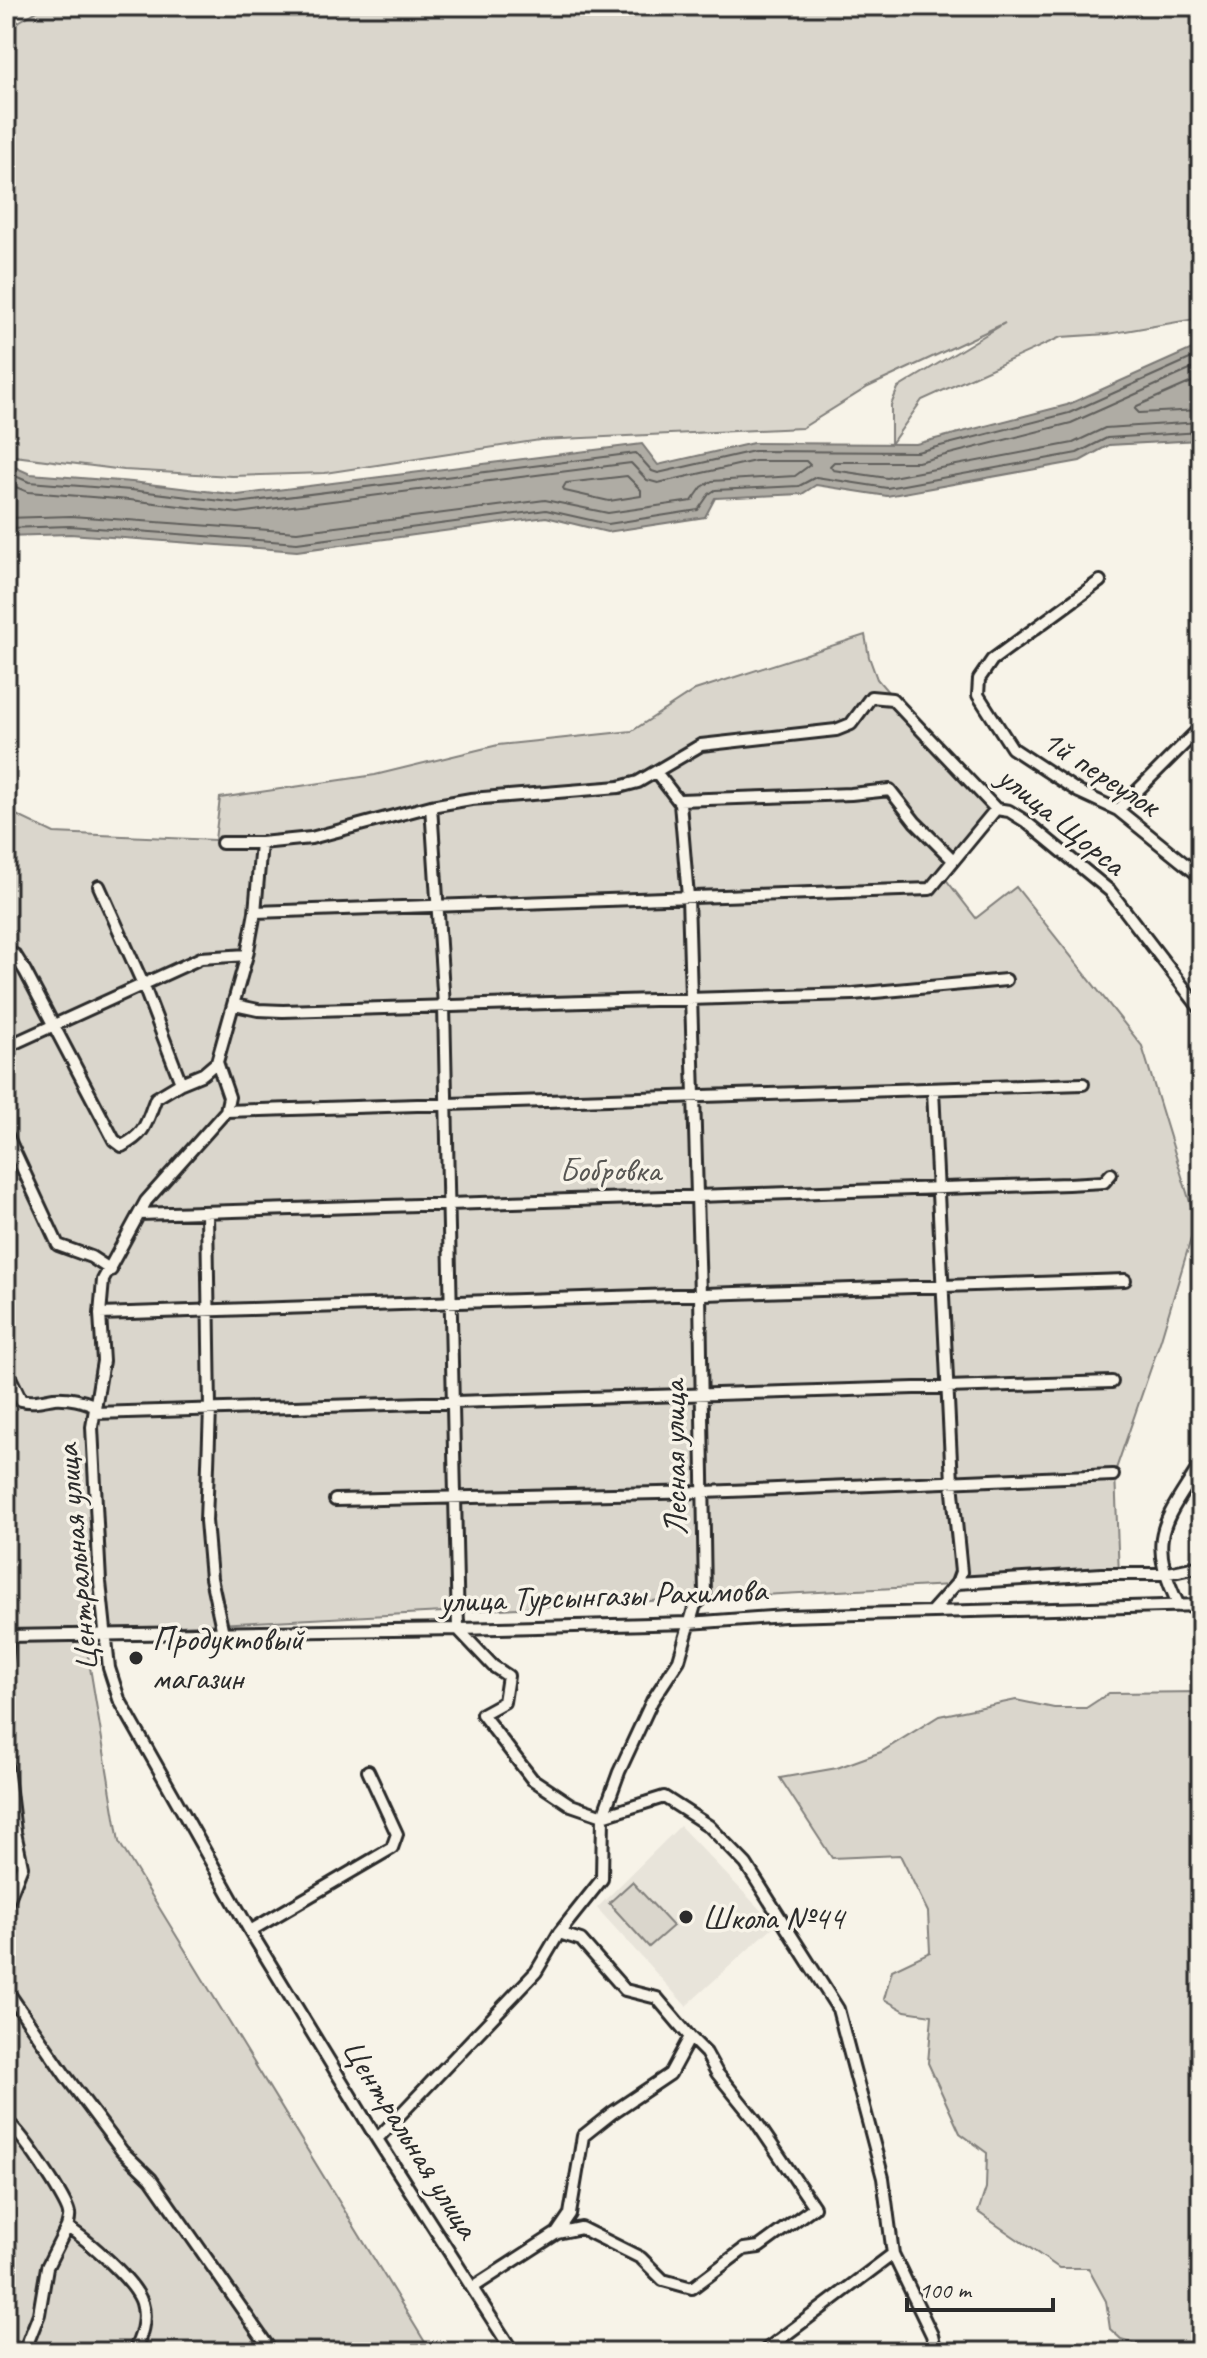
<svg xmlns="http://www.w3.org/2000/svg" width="1207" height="2358" font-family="Caveat,sans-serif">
<rect width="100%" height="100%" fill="#f7f3e8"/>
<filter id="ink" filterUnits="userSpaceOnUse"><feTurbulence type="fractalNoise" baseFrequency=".0125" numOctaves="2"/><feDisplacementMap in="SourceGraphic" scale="16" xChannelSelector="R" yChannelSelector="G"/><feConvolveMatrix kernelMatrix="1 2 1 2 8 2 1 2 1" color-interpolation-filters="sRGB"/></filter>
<g filter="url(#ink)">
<!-- built -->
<path fill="#e8e4da" d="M680,1826L775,1925L686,2006L597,1908Z"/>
<!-- green -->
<path fill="#dad6cc" stroke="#82807c" stroke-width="2" d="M46,6H1201V318L1108,334L1061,337L922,400L891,444V405L898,388L1005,323L868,387L802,428L540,440L325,473L232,476L124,470L7,455L6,29Z
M865,635L869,657L877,679L922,732L996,810L941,873L976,918L1016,887L1142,1046L1196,1222L1161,1339L1115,1472L1119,1576L84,1631L119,1842L431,2352H6V810L54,833L215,840L220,798L375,775L498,745L632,731L695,690Z
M1201,1692V2352H1141V2345L1121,2339L1110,2329L1106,2301L1088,2268H1059L978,2212L986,2188L987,2153L960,2133L928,2063L932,2015L905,2011L884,1999L892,1970L930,1952L928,1912L900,1855L832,1858L780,1778L837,1768L881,1752L939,1716L1016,1700L1054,1708H1086L1109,1693Z
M632,1882L673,1926L649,1947L609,1903Z"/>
<!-- water -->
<path fill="#afaca4" stroke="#7a7874" stroke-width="2" d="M1201,345L1199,440L1109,445L1080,461L887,496L816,485L802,494L715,498L705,517L607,532L546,517L297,551L70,534L6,536V463L30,474L132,482L238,495L642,444L658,465L753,443L916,444L1067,405Z"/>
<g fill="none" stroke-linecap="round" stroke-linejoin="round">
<!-- shore -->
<path stroke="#605f5b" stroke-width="2" d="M1201,365L1071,423L918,462H834L830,466L833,470L887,478L1073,443L1105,428L1201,422
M1201,378L1137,406L1135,409L1139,413L1201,410
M6,472L29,482L131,490L238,503L636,453L652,471L658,473L754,451L917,452L1069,413L1201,354
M627,476L641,490V496L609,501L565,491L563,488L566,483Z
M6,483L28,492L130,500L238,513L631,463L647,480L658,483L755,461H806L810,465L795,476L712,481L702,487L692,501L608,513L545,500L297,532L71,516L6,518
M6,528L70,526L297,543L546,510L608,524L698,510L709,494L715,490L799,486L816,477L887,488L1077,453L1107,438L1201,432"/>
<defs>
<path id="minor" d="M1100,581L992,660L979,679L978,695L1012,748L1079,792L1118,810L1201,877
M679,800L851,794L890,790L915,822L953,860
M431,806L444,1006L458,1629
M1118,810L1201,727
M222,843H261L311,838L431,806L471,799L619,787L638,782L701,745L836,730L851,724L871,697L892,699L996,809L1009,811L1025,821L1110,891L1201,1010
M261,843L255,912L247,955L217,1062L229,1097L226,1111L146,1201L103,1280L100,1314L103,1361L92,1427L100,1582L109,1668L119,1699L250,1931L377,2139L513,2352
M99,886L143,984L181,1083L203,1074L217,1062
M255,912L930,889L996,809
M6,952L15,955L25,971L114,1140L122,1146C147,1133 146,1122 156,1098L181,1083
M235,1005L258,1010L283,1011L853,994L1006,980
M6,1047L201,958L247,955
M226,1111L1083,1084
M6,1133L58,1245L91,1257L111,1270
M207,1212L210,1409L206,1521L211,1578L223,1633
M139,1214L1068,1184L1104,1182L1111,1174
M100,1314L1125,1280
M6,1369L21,1400C33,1403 42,1400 54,1398C68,1397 81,1400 94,1405
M95,1413L1112,1382
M335,1500L704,1492L1113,1475
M957,1583L1102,1574H1164L1201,1566
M1179,1606C1145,1535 1164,1524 1201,1463
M932,1611L957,1583L961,1572L952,1482L933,1090
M6,1629L9,1636L6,1660
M458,1629L493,1666L508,1676L504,1702L482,1714L532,1779L571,1805L603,1816L664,1797L709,1826L746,1864L838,2009L883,2178L893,2254L932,2335L936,2352
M6,1636L458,1629L689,1623L785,1616L1201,1605
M6,1759L15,1832L22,1866L6,1906
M250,1931L392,1848L397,1834L368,1771
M559,1933L581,1940L625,1990L657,1998L690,2037
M6,1989L65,2075L122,2151L151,2179L272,2352
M6,2121C17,2126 68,2201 69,2214C70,2218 68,2223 67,2227C87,2239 136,2282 142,2303C147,2319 141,2339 133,2352
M377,2139L536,1972L559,1933L602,1879L603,1816L619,1772L652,1701L679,1660L695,1605L705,1596L700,1294L688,897L680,803L656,772
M472,2288L557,2233L570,2214L583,2136L612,2113L670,2074L690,2037L706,2053L717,2073L755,2120L814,2207L759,2247L744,2249L692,2288L663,2280L641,2258L581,2228L557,2233
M24,2352L39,2314L47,2267L67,2227
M763,2352L893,2254"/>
</defs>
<!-- minor casing -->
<use href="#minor" stroke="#2b2b2b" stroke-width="16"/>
<!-- minor -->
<use href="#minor" stroke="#f7f3e8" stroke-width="10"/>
</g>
</g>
<!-- markers -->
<g fill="#2b2b2b" stroke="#f7f3e8" stroke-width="3">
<circle cx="136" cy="1658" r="8"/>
<circle cx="686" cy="1917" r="8"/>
</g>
<g text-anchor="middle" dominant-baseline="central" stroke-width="7" stroke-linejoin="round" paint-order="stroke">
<!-- street labels -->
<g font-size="34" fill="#2b2b2b" stroke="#f7f3e8">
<text transform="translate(1101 772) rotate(33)">1й переулок</text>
<text transform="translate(1062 820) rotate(39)">улица Щорса</text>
<text transform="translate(674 1458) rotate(-91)">Лесная улица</text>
<text transform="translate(76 1558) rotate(-95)">Центральная улица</text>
<text transform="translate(603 1595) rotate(-2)">улица Турсынгазы Рахимова</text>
<text transform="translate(411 2138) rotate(58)">Центральная улица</text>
</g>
<!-- park labels -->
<g font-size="34" fill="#575653" stroke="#f7f3e8">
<text x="610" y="1169">Бобровка</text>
</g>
<!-- poi labels -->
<g font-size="34" fill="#2b2b2b" stroke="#f7f3e8" text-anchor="start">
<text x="152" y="1638">Продуктовый<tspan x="152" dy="39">магазин</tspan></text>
<text x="702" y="1917">Школа №44</text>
</g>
</g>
<!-- margin -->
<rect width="1207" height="2358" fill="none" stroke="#f7f3e8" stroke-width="32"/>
<rect x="16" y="16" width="1175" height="2326" fill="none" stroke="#2b2b2b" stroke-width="3" filter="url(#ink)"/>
<!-- scale -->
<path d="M907 2298v12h146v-12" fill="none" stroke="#2b2b2b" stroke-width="4"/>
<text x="919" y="2298" font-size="24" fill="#2b2b2b" stroke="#f7f3e8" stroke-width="6" paint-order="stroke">100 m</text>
</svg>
